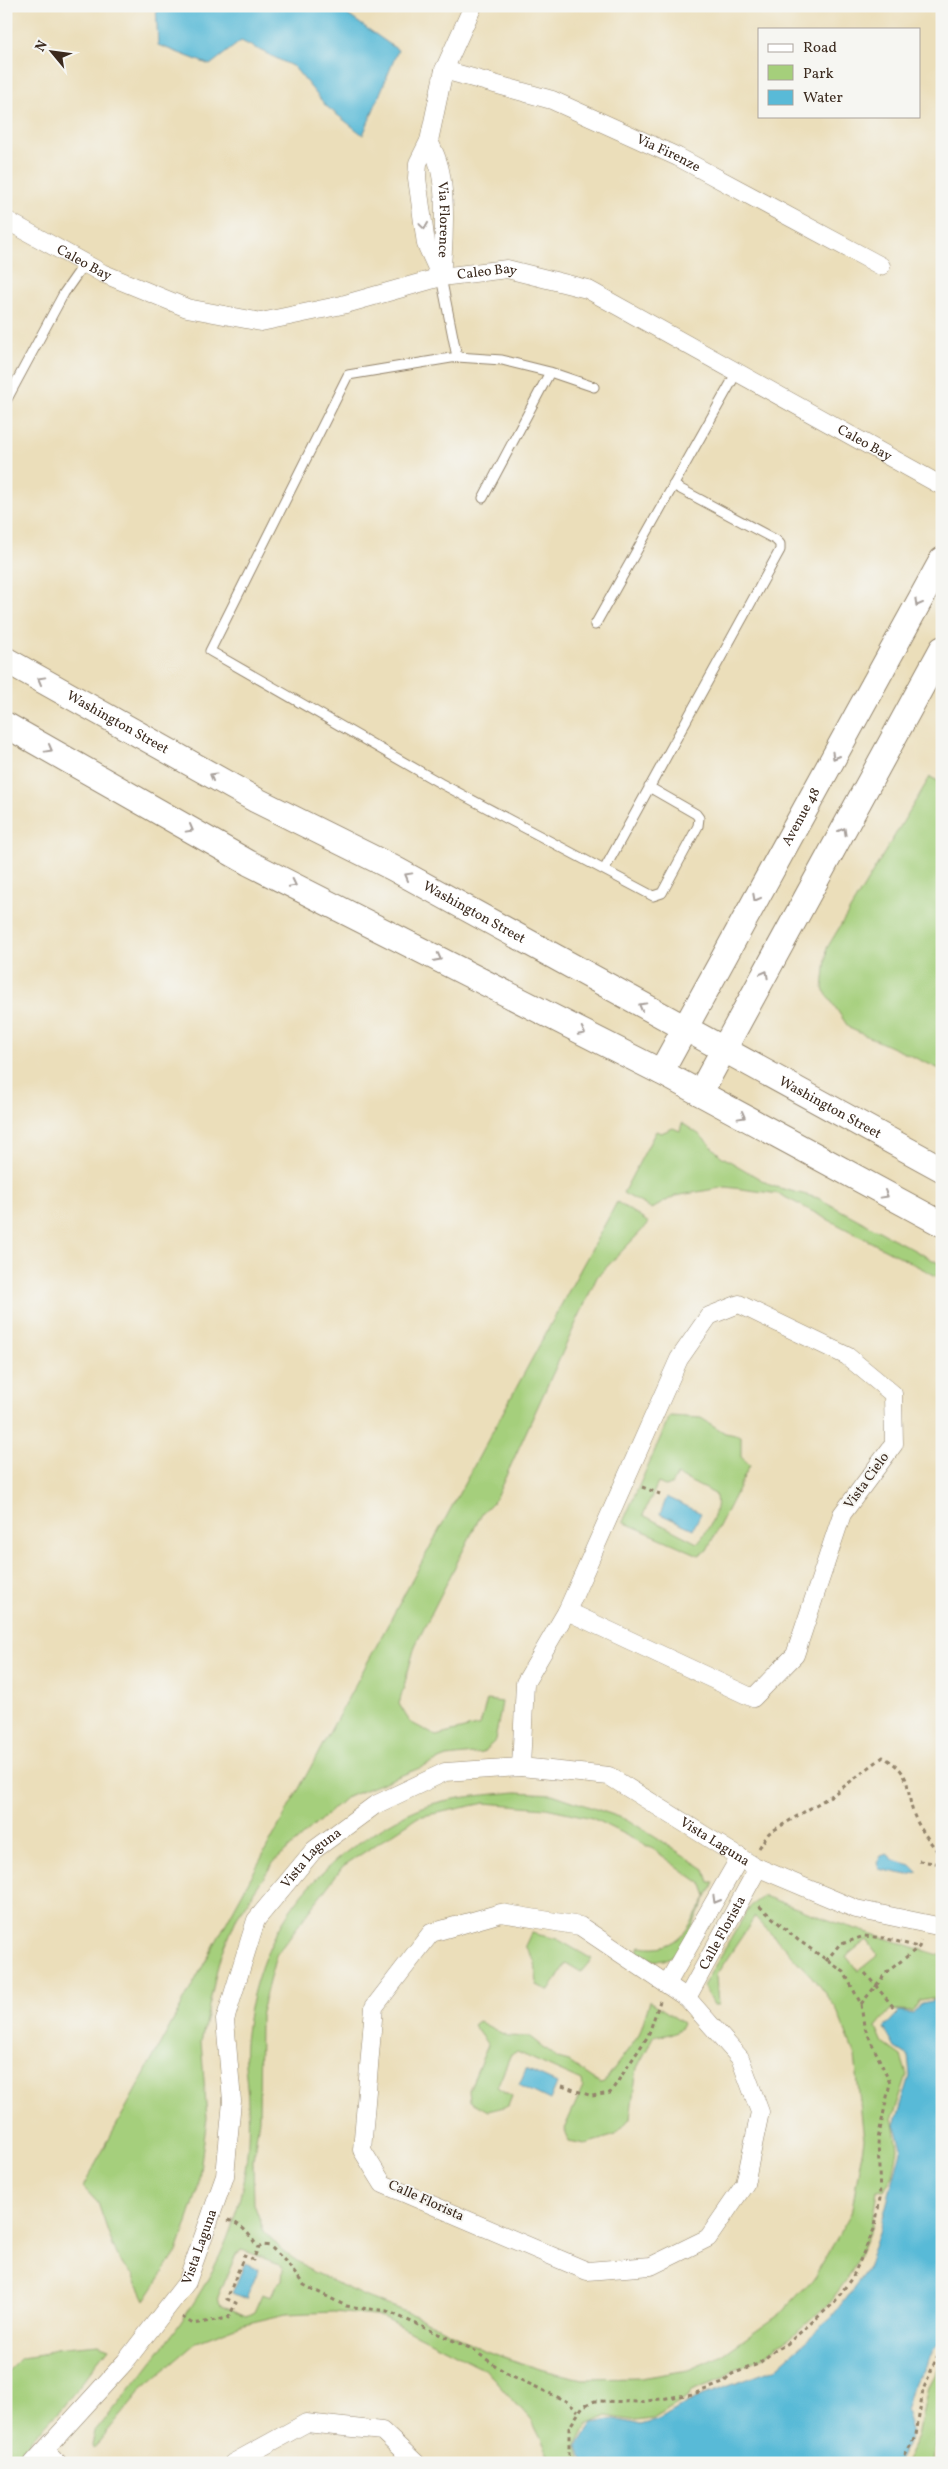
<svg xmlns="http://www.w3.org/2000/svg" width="948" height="2469" font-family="Vollkorn,serif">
<rect width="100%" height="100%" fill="#f6f6f2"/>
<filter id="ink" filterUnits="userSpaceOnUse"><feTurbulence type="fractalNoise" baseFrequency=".02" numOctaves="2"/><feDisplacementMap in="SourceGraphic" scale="10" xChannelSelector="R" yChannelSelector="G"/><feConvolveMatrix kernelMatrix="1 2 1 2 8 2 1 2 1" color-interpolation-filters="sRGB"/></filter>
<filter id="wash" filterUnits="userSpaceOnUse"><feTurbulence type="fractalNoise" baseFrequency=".0096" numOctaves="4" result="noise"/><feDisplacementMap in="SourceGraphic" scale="20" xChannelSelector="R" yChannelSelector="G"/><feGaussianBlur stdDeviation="1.12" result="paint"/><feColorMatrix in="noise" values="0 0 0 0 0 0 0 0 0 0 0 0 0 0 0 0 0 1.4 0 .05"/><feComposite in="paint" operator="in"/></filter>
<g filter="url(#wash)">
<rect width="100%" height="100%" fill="#ebdeba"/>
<!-- green -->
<path fill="#a5cf7b" stroke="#707c4c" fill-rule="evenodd" d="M930,777L942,783V1070L849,1028L823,989L827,948Z
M682,1123L700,1135L721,1156L772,1186L818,1198L942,1265V1279L779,1194L726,1187L675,1196L652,1209L623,1193L656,1131L661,1133L673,1128L680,1131Z
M617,1202L649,1223L597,1277L495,1500L482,1513L415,1646L399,1704L410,1722L436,1736L480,1725L487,1700L502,1702L495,1741L482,1753L447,1757L345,1798L273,1863L237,1917L219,1961L201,2042L207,2118L197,2193L177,2252L145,2300L133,2275L124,2267L114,2249L98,2203L83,2187Z
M670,1416L701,1418L725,1433L741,1436V1457L750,1465L707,1550L699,1555L623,1522ZM677,1475L715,1494C721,1508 708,1532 697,1543L643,1515L658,1483L665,1486L671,1485Z
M516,1792L552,1794L628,1820L705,1869L709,1883H714L679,1951C662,1965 655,1962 637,1952L640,1946C682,1953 688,1926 707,1896L703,1885L653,1849L592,1818L546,1808L485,1803L418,1817L343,1866L276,1955L260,2016L259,2119L253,2160L254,2204L264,2231L284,2252L313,2272L367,2297L416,2316L486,2351L539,2369L582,2379L641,2378L688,2370L721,2356L780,2314L813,2279L851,2214L864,2140L855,2056L836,2008L812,1977L755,1917L716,1975L718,2005H713L703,1986L750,1906L764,1896L837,1923L942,1956V2001L931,1998L920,2000L912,2012L890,2010L876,2027L883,2043L901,2056L907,2075L893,2117L898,2148L893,2175L884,2191L877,2190L872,2225L850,2275L830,2302L790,2339L776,2346L760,2359L733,2370L723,2379L691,2391L689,2397L652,2419L636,2421L607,2416L587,2425L576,2447L582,2463H553L532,2421L485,2369L383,2317L334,2312L286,2314L244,2324L197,2342L143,2388L93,2449L92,2444L95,2432C147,2368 216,2290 237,2209C246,2175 250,2140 248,2105C248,2084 243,2062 245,2042C254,1952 292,1886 369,1836C387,1824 411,1810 432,1804C459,1796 488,1795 516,1792ZM867,1940L878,1955L858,1971L846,1956ZM242,2250L279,2264L283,2269L282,2280L276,2285L271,2297L262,2294L254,2312L246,2316L220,2304L218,2297L236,2254Z
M531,1933L557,1939L592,1959L581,1972L566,1963L549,1991L537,1985L535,1962L525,1946Z
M650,2001L683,2023C679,2034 664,2036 654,2036L637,2068L630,2118L616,2135L585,2144L569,2141L564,2129L583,2087L582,2081L517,2052L511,2054L497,2087L512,2096L508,2106L488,2111L470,2101L469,2090L488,2045L473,2025L478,2021L507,2036L530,2037L558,2059L569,2062L600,2083L604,2082L639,2035Z
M98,2344L109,2348L61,2409L9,2463H6V2373L21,2358L42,2355L56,2348Z
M942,2360V2405L938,2412L933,2463H905L918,2436L928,2386Z"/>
<!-- water -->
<path fill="#59bad7" stroke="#4a727a" d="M156,6H335L398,50L363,135L326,106L294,67L241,41L210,65L158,45Z
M667,1497L701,1513L693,1529L660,1514Z
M887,1854L894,1860L911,1865L918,1872L908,1875L879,1869L877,1863L881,1856Z
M937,2000L942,2003V2339L914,2383L906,2411L913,2433L897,2463H585L577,2447L593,2423L615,2419L641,2425L658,2420L696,2398L775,2369L830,2319L866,2271L880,2229L902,2147L895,2125L910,2076L908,2056L895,2048L884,2028L899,2012L913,2014L922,2003Z
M526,2069L557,2083L550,2100L519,2085Z
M245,2263L259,2269L246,2299L232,2293Z"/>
</g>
<g filter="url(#ink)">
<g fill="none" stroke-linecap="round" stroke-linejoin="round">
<defs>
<path id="service" d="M441,277L457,357L348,375L210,651L440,783L653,896L662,893L698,826L699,818L696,814L649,787
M457,357L502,360L550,372L594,387
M6,401L64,293L85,263
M483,498L550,372
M595,625L737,372
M604,870L780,550V544L776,540L673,485"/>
<g id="minor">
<path id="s1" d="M444,70L552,100L678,157L881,266"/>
<path id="s2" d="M429,141C432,148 436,155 438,163C447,189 444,247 441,276"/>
<path id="s3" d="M6,220L102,273L187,308L261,322L342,305L441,277L507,269L587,289L942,486"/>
<path d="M441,277L426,244L417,178L418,163L429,141L444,70L473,6"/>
<path d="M739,1304L847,1356L893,1394L894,1444L842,1514L795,1655L753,1698L567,1611L679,1359L709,1316Z"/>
<path d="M521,1767L525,1683L567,1611"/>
<path d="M501,1913L580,1926L687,1998L740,2058L760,2112L745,2184L708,2238L651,2266L587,2271L383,2184L362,2150L374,2007L431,1933Z"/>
<path d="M667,1984L740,1857"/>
<path id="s4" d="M687,1998L758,1868"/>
<path d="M46,2451L58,2463"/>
<path id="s5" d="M33,2463L125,2362L187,2282L225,2176L232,2101L225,2020L256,1920L314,1850L375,1805L445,1772L521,1767L609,1776L752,1865L856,1909L942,1927"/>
<path d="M233,2463L306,2423L382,2431L416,2463"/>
</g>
<g id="secondary">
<path id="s6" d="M6,660L256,800L393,868L942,1169"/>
<path d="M6,725L249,863L661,1072L942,1224"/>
<path id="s7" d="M661,1072L942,560"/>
<path d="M700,1093L942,649"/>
</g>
</defs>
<!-- service casing -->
<use href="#service" stroke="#93846c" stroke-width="11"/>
<!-- minor casing -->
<use href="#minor" stroke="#93846c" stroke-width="19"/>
<!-- secondary casing -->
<use href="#secondary" stroke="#93846c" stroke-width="27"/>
<!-- path -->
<path stroke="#93846c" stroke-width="3" stroke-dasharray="4 4" stroke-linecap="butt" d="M642,1487L660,1494
M759,1848L769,1833L834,1794L883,1757C915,1775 904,1787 914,1815C920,1830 933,1845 942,1858
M919,1861L942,1864
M939,1908L942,1893
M826,1961L839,1945L864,1936L884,1938L918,1947
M865,1973L896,2010
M861,2004L887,1972L919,1947L921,1941
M562,2086L592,2096L610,2093L648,2036L660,2001
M228,2220C242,2224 251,2236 258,2248
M182,2317L193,2324L228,2318L236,2303L227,2299L244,2256L253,2260L258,2248L263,2245L270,2246L285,2261L304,2285L346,2306L387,2311L472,2349L506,2373L566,2401L578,2411
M571,2463L569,2457V2428L583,2406L595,2401L641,2402L693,2394L723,2383L732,2374L758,2364L774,2351L787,2344L834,2303L853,2276L875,2227L880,2198L878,2139L890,2083L864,2026L861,2004L844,1972L798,1940L759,1906
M901,2463L916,2435L923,2390L942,2345"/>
<!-- service -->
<use href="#service" stroke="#fff" stroke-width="9"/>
<!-- minor -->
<use href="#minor" stroke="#fff" stroke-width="18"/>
<!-- secondary -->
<use href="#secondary" stroke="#fff" stroke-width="25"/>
</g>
<!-- one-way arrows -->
<defs><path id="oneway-chevron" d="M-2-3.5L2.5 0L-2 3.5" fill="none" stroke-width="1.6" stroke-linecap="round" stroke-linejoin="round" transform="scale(1.25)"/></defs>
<g stroke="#a79f9a">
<use href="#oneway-chevron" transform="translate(424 226) rotate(82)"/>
<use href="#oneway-chevron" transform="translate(918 603) rotate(119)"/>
<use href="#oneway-chevron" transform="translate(41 680) rotate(-151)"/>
<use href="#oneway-chevron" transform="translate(49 749) rotate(29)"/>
<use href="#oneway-chevron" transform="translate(835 756) rotate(120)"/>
<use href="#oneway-chevron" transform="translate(213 776) rotate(-151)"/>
<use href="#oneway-chevron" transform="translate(190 829) rotate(29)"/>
<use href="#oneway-chevron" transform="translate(843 831) rotate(-61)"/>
<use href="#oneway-chevron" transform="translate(408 876) rotate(-151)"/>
<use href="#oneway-chevron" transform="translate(293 884) rotate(26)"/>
<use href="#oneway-chevron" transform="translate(756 898) rotate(118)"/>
<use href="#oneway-chevron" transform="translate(438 958) rotate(27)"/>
<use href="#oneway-chevron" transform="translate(765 974) rotate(-61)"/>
<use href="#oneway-chevron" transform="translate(642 1006) rotate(-151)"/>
<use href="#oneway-chevron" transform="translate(582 1032) rotate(27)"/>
<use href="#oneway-chevron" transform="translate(742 1116) rotate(29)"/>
<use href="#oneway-chevron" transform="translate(885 1195) rotate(29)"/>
<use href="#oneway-chevron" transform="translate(716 1900) rotate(120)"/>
</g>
</g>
<g text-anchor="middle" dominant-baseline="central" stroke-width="4" stroke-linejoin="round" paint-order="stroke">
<!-- street labels -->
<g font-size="14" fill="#3b2a1e" stroke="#f6f6f2">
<text stroke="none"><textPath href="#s1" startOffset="240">Via Firenze</textPath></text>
<text stroke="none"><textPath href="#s2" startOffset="81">Via Florence</textPath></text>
<text stroke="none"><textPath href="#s3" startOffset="89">Caleo Bay</textPath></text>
<text stroke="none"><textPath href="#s3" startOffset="509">Caleo Bay</textPath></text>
<text stroke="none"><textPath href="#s3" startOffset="929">Caleo Bay</textPath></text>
<text stroke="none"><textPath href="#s6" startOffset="128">Washington Street</textPath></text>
<text stroke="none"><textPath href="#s7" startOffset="291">Avenue 48</textPath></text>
<text stroke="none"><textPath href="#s6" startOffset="532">Washington Street</textPath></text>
<text stroke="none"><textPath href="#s6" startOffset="938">Washington Street</textPath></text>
<text transform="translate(867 1481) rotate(-54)">Vista Cielo</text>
<text stroke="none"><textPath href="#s5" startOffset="1145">Vista Laguna</textPath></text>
<text stroke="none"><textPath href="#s5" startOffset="695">Vista Laguna</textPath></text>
<text stroke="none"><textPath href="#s4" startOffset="74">Calle Florista</textPath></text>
<text transform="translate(426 2201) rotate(24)">Calle Florista</text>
<text stroke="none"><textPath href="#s5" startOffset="275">Vista Laguna</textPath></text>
</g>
</g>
<!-- margin -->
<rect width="948" height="2469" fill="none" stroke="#f6f6f2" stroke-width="25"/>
<!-- legend -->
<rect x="758" y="28" width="162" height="90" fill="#f6f6f2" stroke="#aba49d"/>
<rect x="768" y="44" width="25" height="8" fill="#ffffff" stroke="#aba49d"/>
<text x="803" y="52" font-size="15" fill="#3b2a1e">Road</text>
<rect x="768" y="65" width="25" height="15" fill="#a5cf7b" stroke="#aba49d"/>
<text x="803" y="78" font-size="15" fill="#3b2a1e">Park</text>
<rect x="768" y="90" width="25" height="15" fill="#59bad7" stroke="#aba49d"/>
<text x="803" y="102" font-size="15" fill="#3b2a1e">Water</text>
<!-- north arrow -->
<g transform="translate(52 52) rotate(299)" stroke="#f6f6f2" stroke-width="4" paint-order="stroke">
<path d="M0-4L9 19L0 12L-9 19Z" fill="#3b2a1e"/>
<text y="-8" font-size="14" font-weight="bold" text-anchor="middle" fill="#3b2a1e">N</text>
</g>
</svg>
